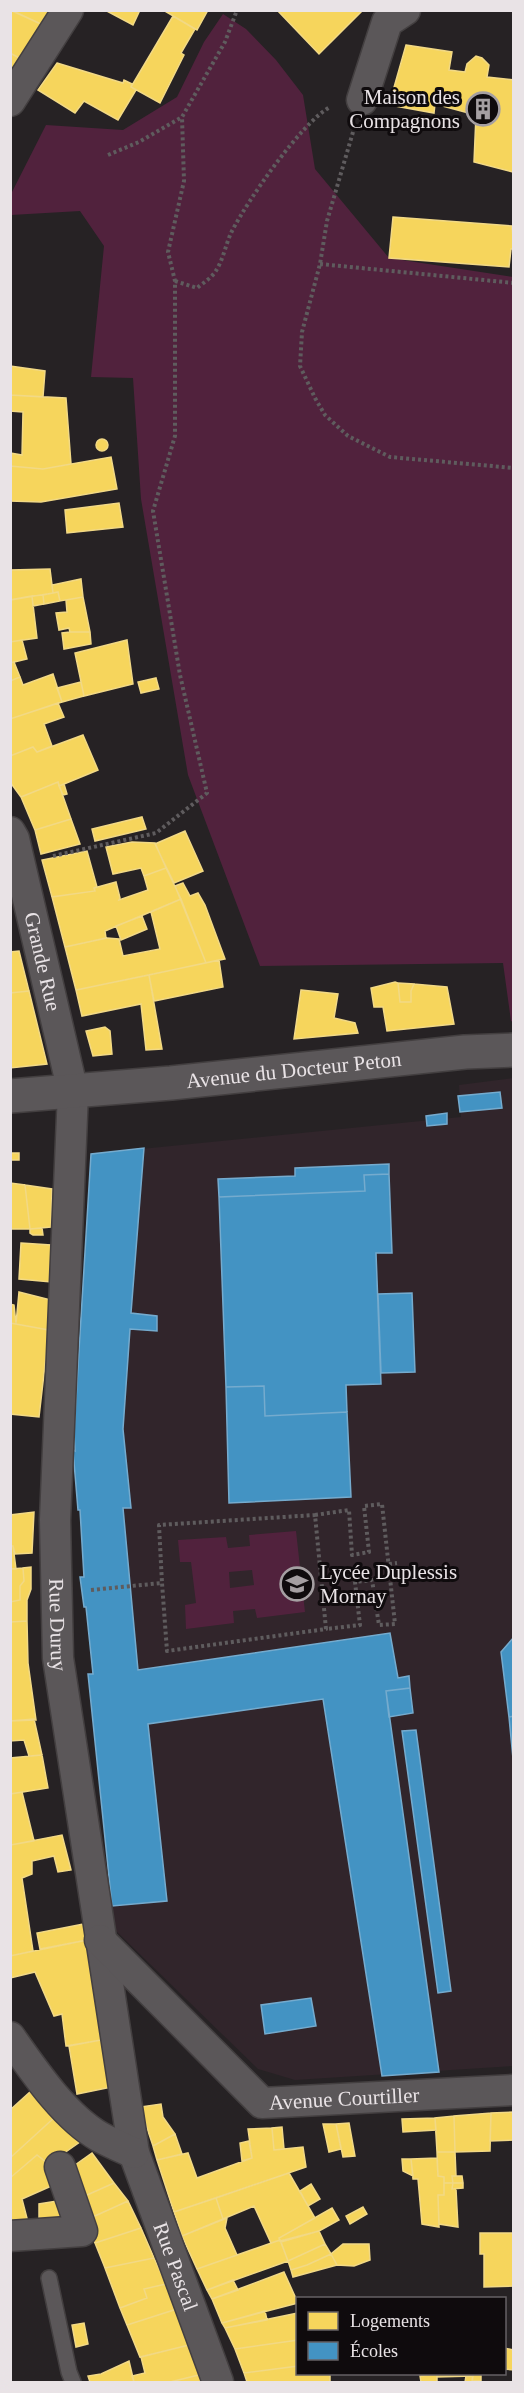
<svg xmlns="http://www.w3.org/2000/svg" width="524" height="2393" font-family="Georgia,serif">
<rect width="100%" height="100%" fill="#262224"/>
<!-- built -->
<path fill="#31252b" d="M513,1078V2066L295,2080L258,2069L115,1930L88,1674L93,1673L86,1607H84L80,1577H84L80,1511L78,1510L73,1450H75L74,1432L91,1154L461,1117L459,1085Z"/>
<!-- green -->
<path fill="#51223d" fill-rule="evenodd" d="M223,14L246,29L276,60L303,95L315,169L389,258L513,277V1022L511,1021L503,963L260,966L188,775L141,499L133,378L91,377L104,246L80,211L11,215V194L46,125L123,130L177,97L204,42Z
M296,1531L305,1612L257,1618L255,1609L233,1611L234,1623L186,1629L185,1605L196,1603L191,1562H180L178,1540L226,1537L228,1548L250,1546L249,1535ZM252,1570L254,1585L230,1588L229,1572Z"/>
<!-- homes -->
<path fill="#f6d55c" stroke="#f2d985" stroke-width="1.5" d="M10,10L43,25L23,60L10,53Z
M11,10H51L43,25Z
M105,10H140L133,25Z
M163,10H208L197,30Z
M277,10H363L319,54Z
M173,16L195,29L181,53L184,55L160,103L131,87Z
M406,45L452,52L449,70L465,72L467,64L476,56L482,58L489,65L487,77L514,80L513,172L474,162L476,115L435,104L434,113L389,105Z
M10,53L23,60L10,84Z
M57,63L123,83L124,80L132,84L131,87L136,90L118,120L84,101L75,113L38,90Z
M393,217L512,226L514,249H511L509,267L389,258Z
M10,366L45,371L43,397L10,395Z
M10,395L66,398L71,464L43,469L10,466V453L22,455L23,412L10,411Z
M96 445a6 6 0 1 1 12 0a6 6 0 1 1-12 0Z
M111,457L117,489L41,502L10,501V466L43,469Z
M119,503L123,527L67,533L65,510Z
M50,569L53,593L10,600V570Z
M81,579L83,597L60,601L58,592L53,593L52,585Z
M58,592L60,601L44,604L43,595Z
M43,595L44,604L33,606L32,596Z
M32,596L37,638L10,642V600Z
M83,597L90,632H70L69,628L59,630L56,613L67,612L66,600Z
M70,632H90L91,644L64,649L62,633Z
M22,640L27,659L10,663V642Z
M127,640L133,684L84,696L75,653Z
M14,662L20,677L10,681V663Z
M53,674L62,702L10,719V681L20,677L23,685Z
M156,678L159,689L141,693L138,682Z
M81,682L84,696L62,702L57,688Z
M58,703L64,717L44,724L52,746L37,752L33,747L10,756V719Z
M83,735L98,770L64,784L59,786L58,782L21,797L10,782V756L33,747L37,752Z
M58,782L71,819L35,830L21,797Z
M64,784L67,794L63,795L59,786Z
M142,817L146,829L95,841L92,829Z
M71,819L80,844L41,854L35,830Z
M185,831L203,871L174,883L155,844Z
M132,842L155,843L166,868L144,876L141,868L113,874L106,847Z
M87,851L97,887L94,888L95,891L52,897L42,860Z
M166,868L181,899L105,931L106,938L65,947L52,897L95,891L94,888L116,882L120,898L119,900L148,890L144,876Z
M183,883L190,896L198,893L205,905L225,959L206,963L175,886Z
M181,899L206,963L76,990L65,947L107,938L119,939L123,956L160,949L151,912Z
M142,916L147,929L121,940L116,926Z
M19,951L29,991L10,993V952Z
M219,960L223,987L154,1001L149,975Z
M149,975L162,1049L146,1050L141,1004L82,1016L76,990Z
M395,982L398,983L400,1002H411V991L414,984L447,987L454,1024L387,1031L383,1007H374L371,988Z
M398,983L414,984L411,991V1002H400Z
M301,990L338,994L334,1018L355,1023L358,1033L294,1039Z
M29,991L47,1064L10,1068V993Z
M105,1027L110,1031L112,1054L93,1056L86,1031Z
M10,1153H19V1160H10Z
M10,1183L25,1185L30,1229H10Z
M25,1185L52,1189L51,1227L30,1229Z
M42,1228L43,1235H33L30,1233V1229Z
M21,1243L51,1245V1282L19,1279Z
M19,1292L51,1300L49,1330L16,1324Z
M10,1304L14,1305L16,1324L10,1323Z
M10,1323L49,1330L39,1417L10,1414Z
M34,1512L32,1553L15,1554L13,1546H10V1515Z
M10,1546H13L16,1569H10Z
M31,1567V1589L27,1600V1621L10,1622V1602L20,1600V1586L24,1581L23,1568Z
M23,1568L24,1581L20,1586V1600L10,1602V1569Z
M27,1621L28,1663L36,1720L10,1721V1622Z
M34,1719L42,1755L29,1756L24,1740L10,1741V1721Z
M42,1755L48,1788L10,1794V1758Z
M22,1792L34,1841L10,1845V1794Z
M62,1835L71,1870L58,1872L54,1856L32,1861V1874L22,1878L33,1951L10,1956V1845Z
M84,1924L87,1940L40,1949L37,1933Z
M87,1940L101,2040L66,2046L62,2014L54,2016L35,1972L10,1978V1956Z
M101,2040L112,2087L77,2094L69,2046Z
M31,2091L56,2116L10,2158V2110Z
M161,2104L163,2117L175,2134L153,2146L140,2107Z
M514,2112V2140L490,2141L491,2113Z
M491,2113L490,2151L455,2152L454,2116Z
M56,2116L80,2142L50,2163L51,2166L37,2155L10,2178V2158Z
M454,2116L455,2152H437L435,2118Z
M435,2118L436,2130L403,2132L402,2119Z
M349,2123L355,2156L343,2157L336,2124Z
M323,2124H336L341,2149L329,2152Z
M282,2127L284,2149L274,2150L272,2128Z
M272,2128L274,2150L303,2147L306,2167L174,2212L157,2160L188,2153L197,2178L252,2158L248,2129Z
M175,2134L182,2154L157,2160L153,2146Z
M249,2141L252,2158L242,2161L240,2143Z
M437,2152H455L456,2176H452L453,2183H444V2177L438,2176Z
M92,2153L114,2183L78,2199L68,2170Z
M37,2155L51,2166L58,2183L22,2199L29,2226L10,2228V2178Z
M437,2158L438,2176L444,2177V2195H438L439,2227L422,2224L418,2179H413L411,2159Z
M402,2159H411L413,2176L403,2171Z
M289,2173L315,2218L279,2238L280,2240L271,2243L254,2206L223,2219L216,2198Z
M452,2176H462L463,2183H453Z
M114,2183L128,2201L86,2220L78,2199Z
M444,2183H453L452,2189H456L458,2227L439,2224L438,2195H444Z
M453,2183H463V2188L452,2189Z
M311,2184L320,2199L308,2206L300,2191Z
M216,2198L223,2219L182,2236L174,2212Z
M63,2200L70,2220L39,2224V2204Z
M128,2201L141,2228L95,2243L86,2220Z
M363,2207L367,2214L350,2224L346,2216Z
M332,2208L339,2220L319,2231L280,2241L279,2238Z
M227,2218L225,2228L237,2255L197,2269L182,2236Z
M141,2228L154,2258L105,2268L95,2243Z
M319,2231L325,2244L288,2261L281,2242Z
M480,2233H514V2286L484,2287V2254H480Z
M280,2240L288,2261L207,2290L197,2269Z
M325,2244L331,2254L307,2265L291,2270L288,2261Z
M343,2244H369L370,2260L354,2266L337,2265L331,2254Z
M331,2254L337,2265L293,2277L291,2270L307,2265Z
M154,2258L166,2284L144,2289L147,2298L120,2308L105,2268Z
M284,2272L298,2303L222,2323L212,2299Z
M233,2280L238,2290L212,2299L207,2290Z
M166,2284L177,2309L127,2325L120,2308L147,2298L144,2289Z
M177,2309L193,2344L140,2357L127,2325Z
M265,2311L267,2320L225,2328L222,2323Z
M298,2313V2340L235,2349L225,2328Z
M84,2323L88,2344L76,2347L72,2325Z
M298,2340V2366L244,2373L235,2349Z
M193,2344L203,2374L170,2382H134L132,2376L145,2373L141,2357Z
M504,2348L514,2350V2370L504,2369Z
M129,2361L134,2382H90L88,2376L101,2374Z
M298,2366V2374H330V2382H247L244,2373Z
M203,2374L206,2382H170Z
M437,2374H436H473V2376L437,2377Z
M437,2374V2382H421L420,2376Z
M473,2374H481V2381H472Z
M466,2376H473L472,2382H465Z"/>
<!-- schools -->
<path fill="#4393c3" stroke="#75abce" stroke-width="1.5" d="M500,1092L502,1108L460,1112L458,1096Z
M447,1113V1124L427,1126L426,1116Z
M144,1148L131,1313L157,1316V1331L130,1329L123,1429L131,1508H123L138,1670L390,1633L398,1678L409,1676L410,1688L386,1691L439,2072L382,2076L323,1699L148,1724L167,1901L112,1906L88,1674H93L86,1607H84L80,1577H84L80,1510H78L73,1450L75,1451L74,1432L91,1154Z
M389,1164V1174L364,1175L365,1191L219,1197L218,1179L295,1176V1168Z
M389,1174L392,1253H376L381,1384L346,1385L347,1412L265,1416L264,1386L226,1387L219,1197L365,1191L364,1175Z
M412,1293L415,1372L381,1373L378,1294Z
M264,1386L265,1416L347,1412L351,1497L229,1503L226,1387Z
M514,1637V1716L509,1717L501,1652Z
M410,1688L413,1713L389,1717L386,1691Z
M514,1716V1769L509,1717Z
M416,1730L451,1991L438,1993L402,1731Z
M311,1998L316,2026L265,2034L261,2005Z"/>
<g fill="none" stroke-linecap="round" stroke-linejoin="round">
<defs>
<path id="service" d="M49,2278L69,2372L73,2382"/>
<g id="minor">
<path d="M362,100L387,22L405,10"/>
<path d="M10,101L68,10"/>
<path id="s1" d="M10,832L14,839L73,1092L55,1520L58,1658L134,2153L218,2382"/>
<path id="s2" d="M100,1940L262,2103L514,2090"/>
<path d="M10,2037C34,2071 64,2116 100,2137C111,2143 123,2148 134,2153"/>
<path d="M10,2236L82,2231L60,2167"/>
</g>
<g id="tertiary">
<path id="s3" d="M10,1096L171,1083L465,1052L514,1050"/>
</g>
</defs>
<!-- service casing -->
<use href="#service" stroke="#433f40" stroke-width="18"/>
<!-- minor casing -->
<use href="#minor" stroke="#433f40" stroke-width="33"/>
<!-- tertiary casing -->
<use href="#tertiary" stroke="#433f40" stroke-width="36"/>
<!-- path -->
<path stroke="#5f5c5e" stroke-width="4" stroke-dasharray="3 3" stroke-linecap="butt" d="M353,132L327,221L320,264L302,332L300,366L315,398L325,415L348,436L390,457L514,468
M108,155L139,142L182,117
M320,264L514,283
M175,281L197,288C203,283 213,277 217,269C224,257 226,243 232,231C248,200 301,123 330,107
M53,856L156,833L207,793L180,675L153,511L175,436V281L168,252L184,181L182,117L225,42L237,10
M315,1515L349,1510L352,1555L369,1552L364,1506L382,1504L395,1624L379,1625L372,1580L355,1582L360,1625L326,1629
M389,1564L397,1563
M91,1590L162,1583L167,1651L326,1629L315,1515L159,1525L162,1583"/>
<!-- service -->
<use href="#service" stroke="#5b5759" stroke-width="15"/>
<!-- minor -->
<use href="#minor" stroke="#5b5759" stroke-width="30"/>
<!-- tertiary -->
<use href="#tertiary" stroke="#5b5759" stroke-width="33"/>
</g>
<!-- icons -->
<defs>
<symbol id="building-ring" viewBox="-11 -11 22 22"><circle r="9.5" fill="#0f0b0d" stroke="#a59fa2" stroke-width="1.5"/><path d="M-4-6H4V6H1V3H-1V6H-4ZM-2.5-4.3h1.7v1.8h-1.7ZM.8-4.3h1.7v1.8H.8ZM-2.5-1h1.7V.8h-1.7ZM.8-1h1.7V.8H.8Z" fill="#a59fa2"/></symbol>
<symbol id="school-ring" viewBox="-11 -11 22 22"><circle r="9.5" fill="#0f0b0d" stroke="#a59fa2" stroke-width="1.5"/><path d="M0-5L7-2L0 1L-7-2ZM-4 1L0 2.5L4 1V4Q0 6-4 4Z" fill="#a59fa2"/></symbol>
</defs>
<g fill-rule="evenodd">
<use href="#building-ring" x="464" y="90" width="38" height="38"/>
<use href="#school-ring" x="278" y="1565" width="38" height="38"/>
</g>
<g text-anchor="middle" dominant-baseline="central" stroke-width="6" stroke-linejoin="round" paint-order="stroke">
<!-- poi labels -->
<g font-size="21" fill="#e9e3e6" stroke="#0f0b0d" text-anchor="end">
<text x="460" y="97">Maison des<tspan x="460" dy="24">Compagnons</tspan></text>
<text x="320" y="1572" text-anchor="start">Lycée Duplessis<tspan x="320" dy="24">Mornay</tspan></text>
</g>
<!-- street labels -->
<g font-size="21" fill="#e9e3e6" stroke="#0f0b0d">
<text stroke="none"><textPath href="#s1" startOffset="134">Grande Rue</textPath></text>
<text stroke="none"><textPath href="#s3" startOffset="285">Avenue du Docteur Peton</textPath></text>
<text stroke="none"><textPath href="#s1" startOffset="801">Rue Duruy</textPath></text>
<text stroke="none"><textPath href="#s2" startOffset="312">Avenue Courtiller</textPath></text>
<text stroke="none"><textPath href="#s1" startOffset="1456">Rue Pascal</textPath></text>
</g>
</g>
<!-- border -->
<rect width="524" height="2393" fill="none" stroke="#e9e3e6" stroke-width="24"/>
<!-- legend -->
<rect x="296" y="2297" width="210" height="78" fill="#0f0b0d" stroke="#666164" stroke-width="1.5"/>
<rect x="308" y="2312" width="30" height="18" fill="#f6d55c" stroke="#666164" stroke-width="1.5"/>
<text x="350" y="2327" font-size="18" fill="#e9e3e6">Logements</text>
<rect x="308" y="2342" width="30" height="18" fill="#4393c3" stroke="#666164" stroke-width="1.5"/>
<text x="350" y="2357" font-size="18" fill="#e9e3e6">Écoles</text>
</svg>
